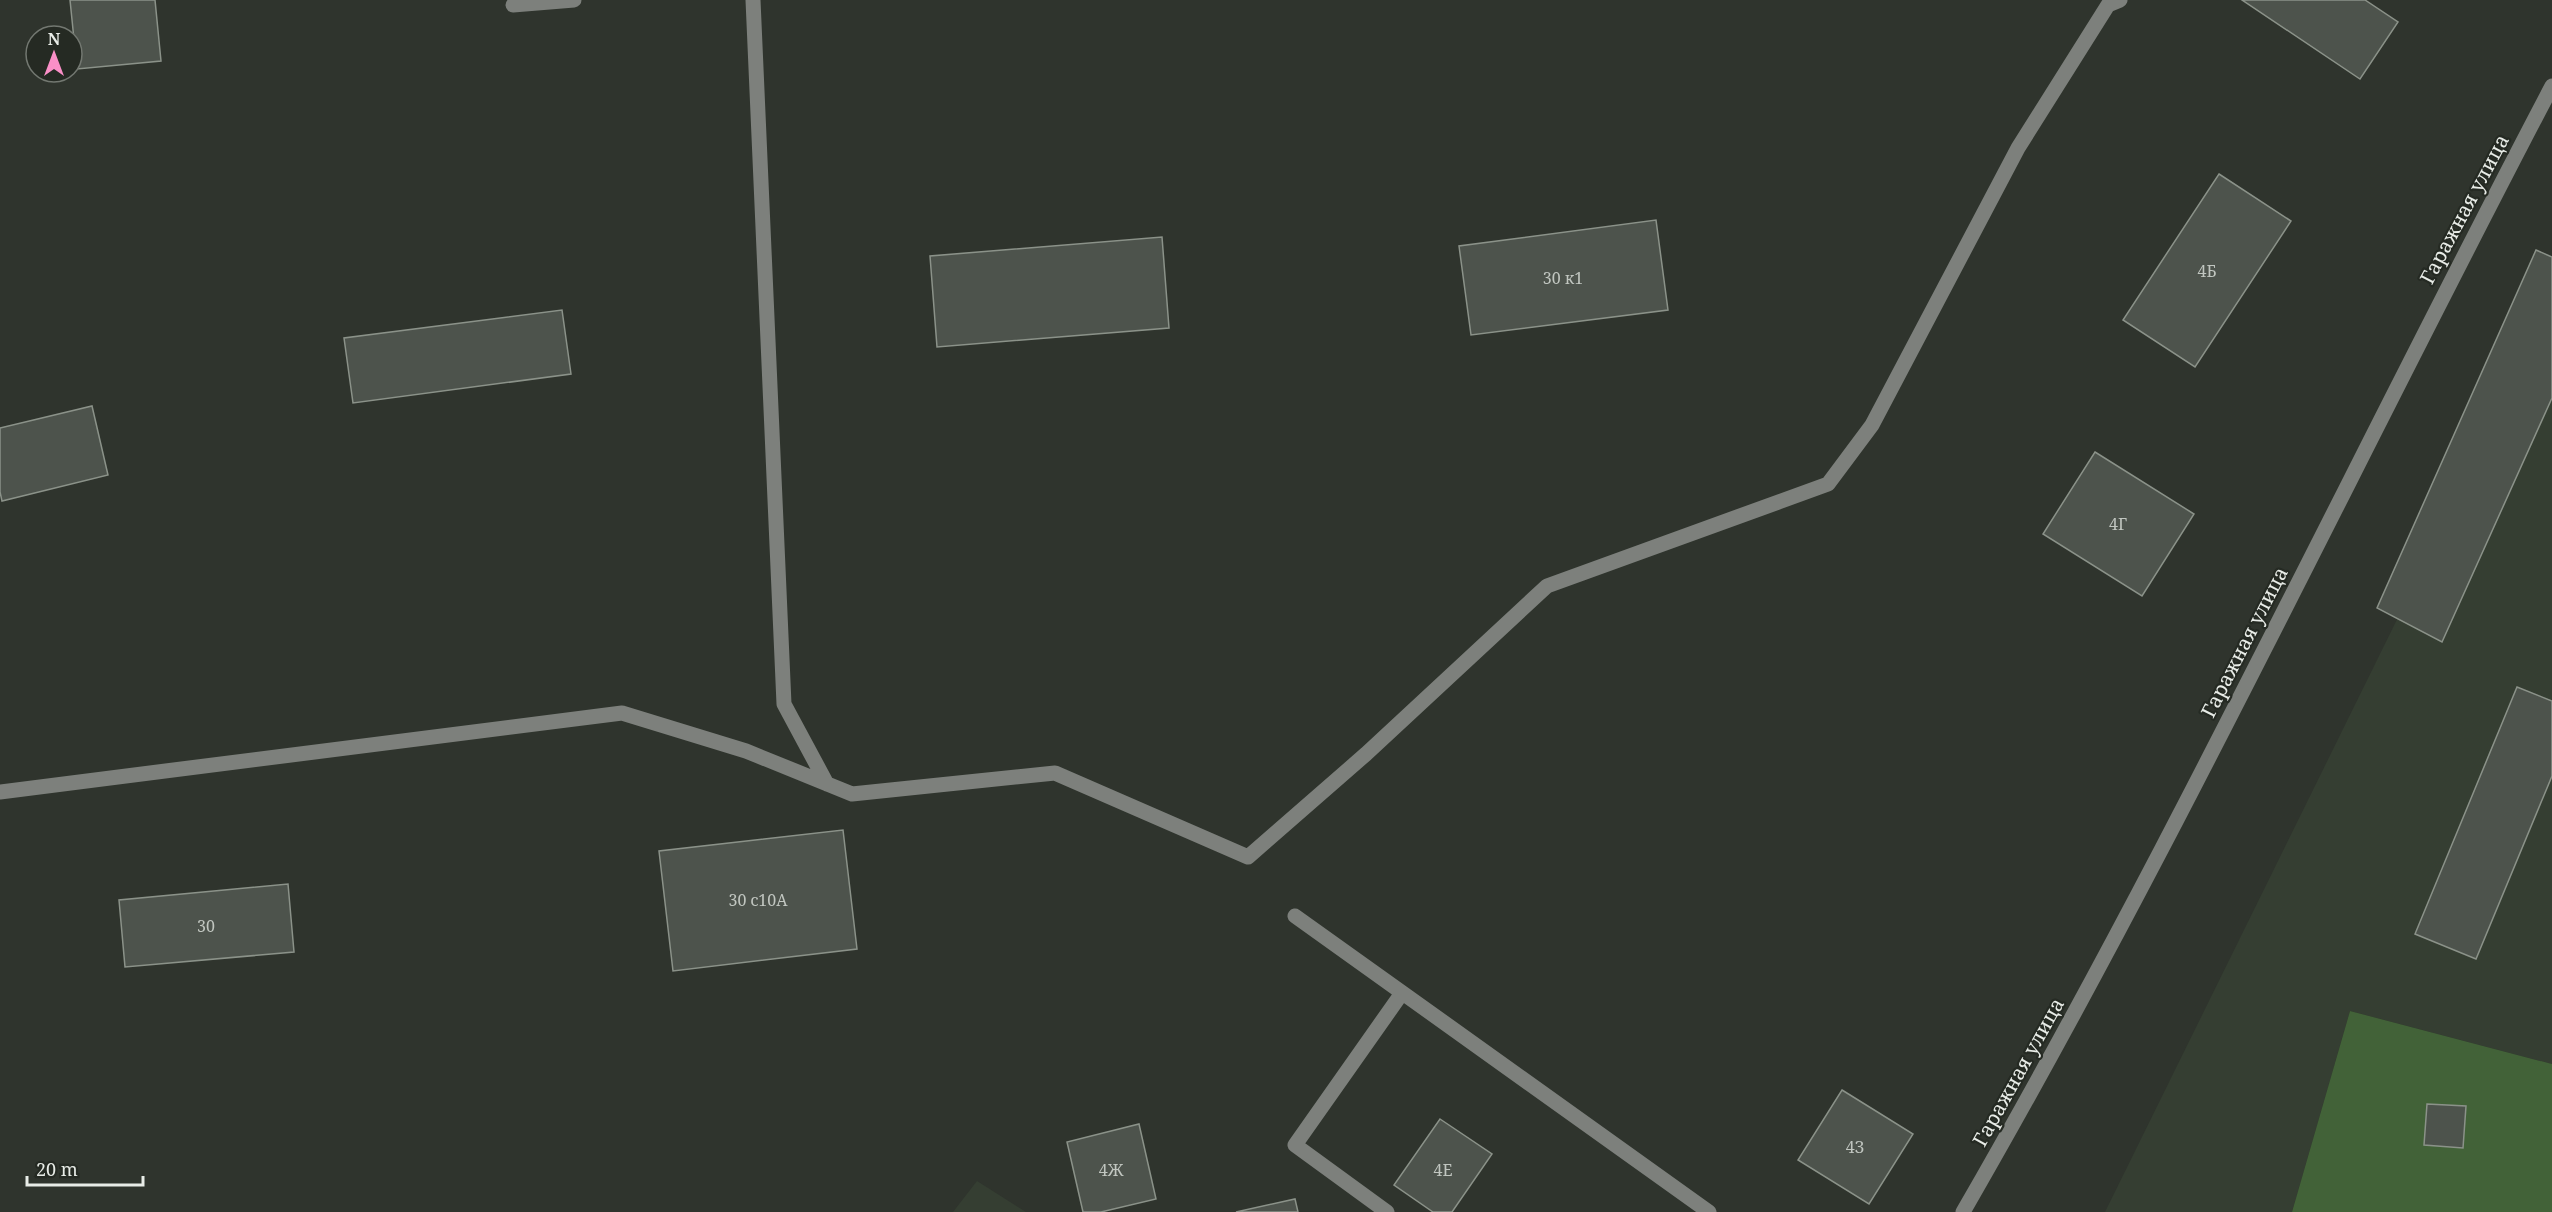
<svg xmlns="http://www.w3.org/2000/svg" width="2552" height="1212" font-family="'Noto Serif',serif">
<rect width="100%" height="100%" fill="#2f342d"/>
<!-- built -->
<path fill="#353e32" d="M2552,305V1064L2350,1011L2292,1212H2105Z
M977,1181L1026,1212H953Z"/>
<!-- green -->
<path fill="#426238" d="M2350,1011L2552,1064V1212H2292Z"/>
<!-- building -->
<path fill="#4d534c" stroke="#8b9289" stroke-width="1.5" d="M70,0H155L161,61L77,69Z
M2242,0H2365L2398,22L2360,79Z
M2219,174L2291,221L2195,367L2123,320Z
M1656,220L1668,310L1471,335L1459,246Z
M1162,237L1169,328L937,347L930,256Z
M2536,250L2552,257V398L2442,642L2377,608Z
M562,310L571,374L353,403L344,338Z
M92,406L108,475L2,501L0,492V428Z
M2095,452L2194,514L2142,596L2043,534Z
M2517,687L2552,701V776L2476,959L2415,934Z
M843,830L857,949L673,971L659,851Z
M288,884L294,952L125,967L119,900Z
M1842,1090L1913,1134L1869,1204L1798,1160Z
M2427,1104L2466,1106L2463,1148L2424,1145Z
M1440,1119L1492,1154L1452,1212H1433L1394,1185Z
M1139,1124L1156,1199L1101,1212H1083L1067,1142Z
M1295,1199L1298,1212H1236Z"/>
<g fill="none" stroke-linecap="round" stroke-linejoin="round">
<!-- minor -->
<path stroke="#7d807c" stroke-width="15" d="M753,0L784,704L827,784
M513,5L574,0
M0,792L622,713L746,751L852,794L1055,773L1248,857L1366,754L1547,586L1828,484L1872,425L2018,148L2108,5L2120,0
M1295,916L1709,1212
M1387,1212L1295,1145L1402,993
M1963,1212C2175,845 2355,461 2552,86"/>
</g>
<g text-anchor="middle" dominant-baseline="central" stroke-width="4.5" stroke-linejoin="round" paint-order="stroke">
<!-- number labels -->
<g font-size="16" fill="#c1c6c0">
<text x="2207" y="271">4Б</text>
<text x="1563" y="278">30 к1</text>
<text x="2118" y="524">4Г</text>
<text x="758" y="900">30 с10А</text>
<text x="206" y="926">30</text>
<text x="1855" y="1147">4З</text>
<text x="1111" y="1170">4Ж</text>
<text x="1443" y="1170">4Е</text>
</g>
<!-- street labels -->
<g font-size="20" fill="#e8ece7" stroke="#252a23">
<text transform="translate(2464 209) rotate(-62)">Гаражная улица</text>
<text transform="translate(2244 642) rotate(-63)">Гаражная улица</text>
<text transform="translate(2018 1072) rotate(-61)">Гаражная улица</text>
</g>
</g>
<!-- north arrow -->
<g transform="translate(54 54)"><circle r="28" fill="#252a23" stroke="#737871" stroke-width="1.5"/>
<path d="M0-4.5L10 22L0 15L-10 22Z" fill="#fa8fc7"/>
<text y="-9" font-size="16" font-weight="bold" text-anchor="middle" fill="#e8ece7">N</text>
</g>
<!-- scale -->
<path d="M27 1176v9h116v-9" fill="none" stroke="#e8ece7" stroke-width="3"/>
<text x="36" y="1176" font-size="18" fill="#e8ece7" stroke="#252a23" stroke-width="4.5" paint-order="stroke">20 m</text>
</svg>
